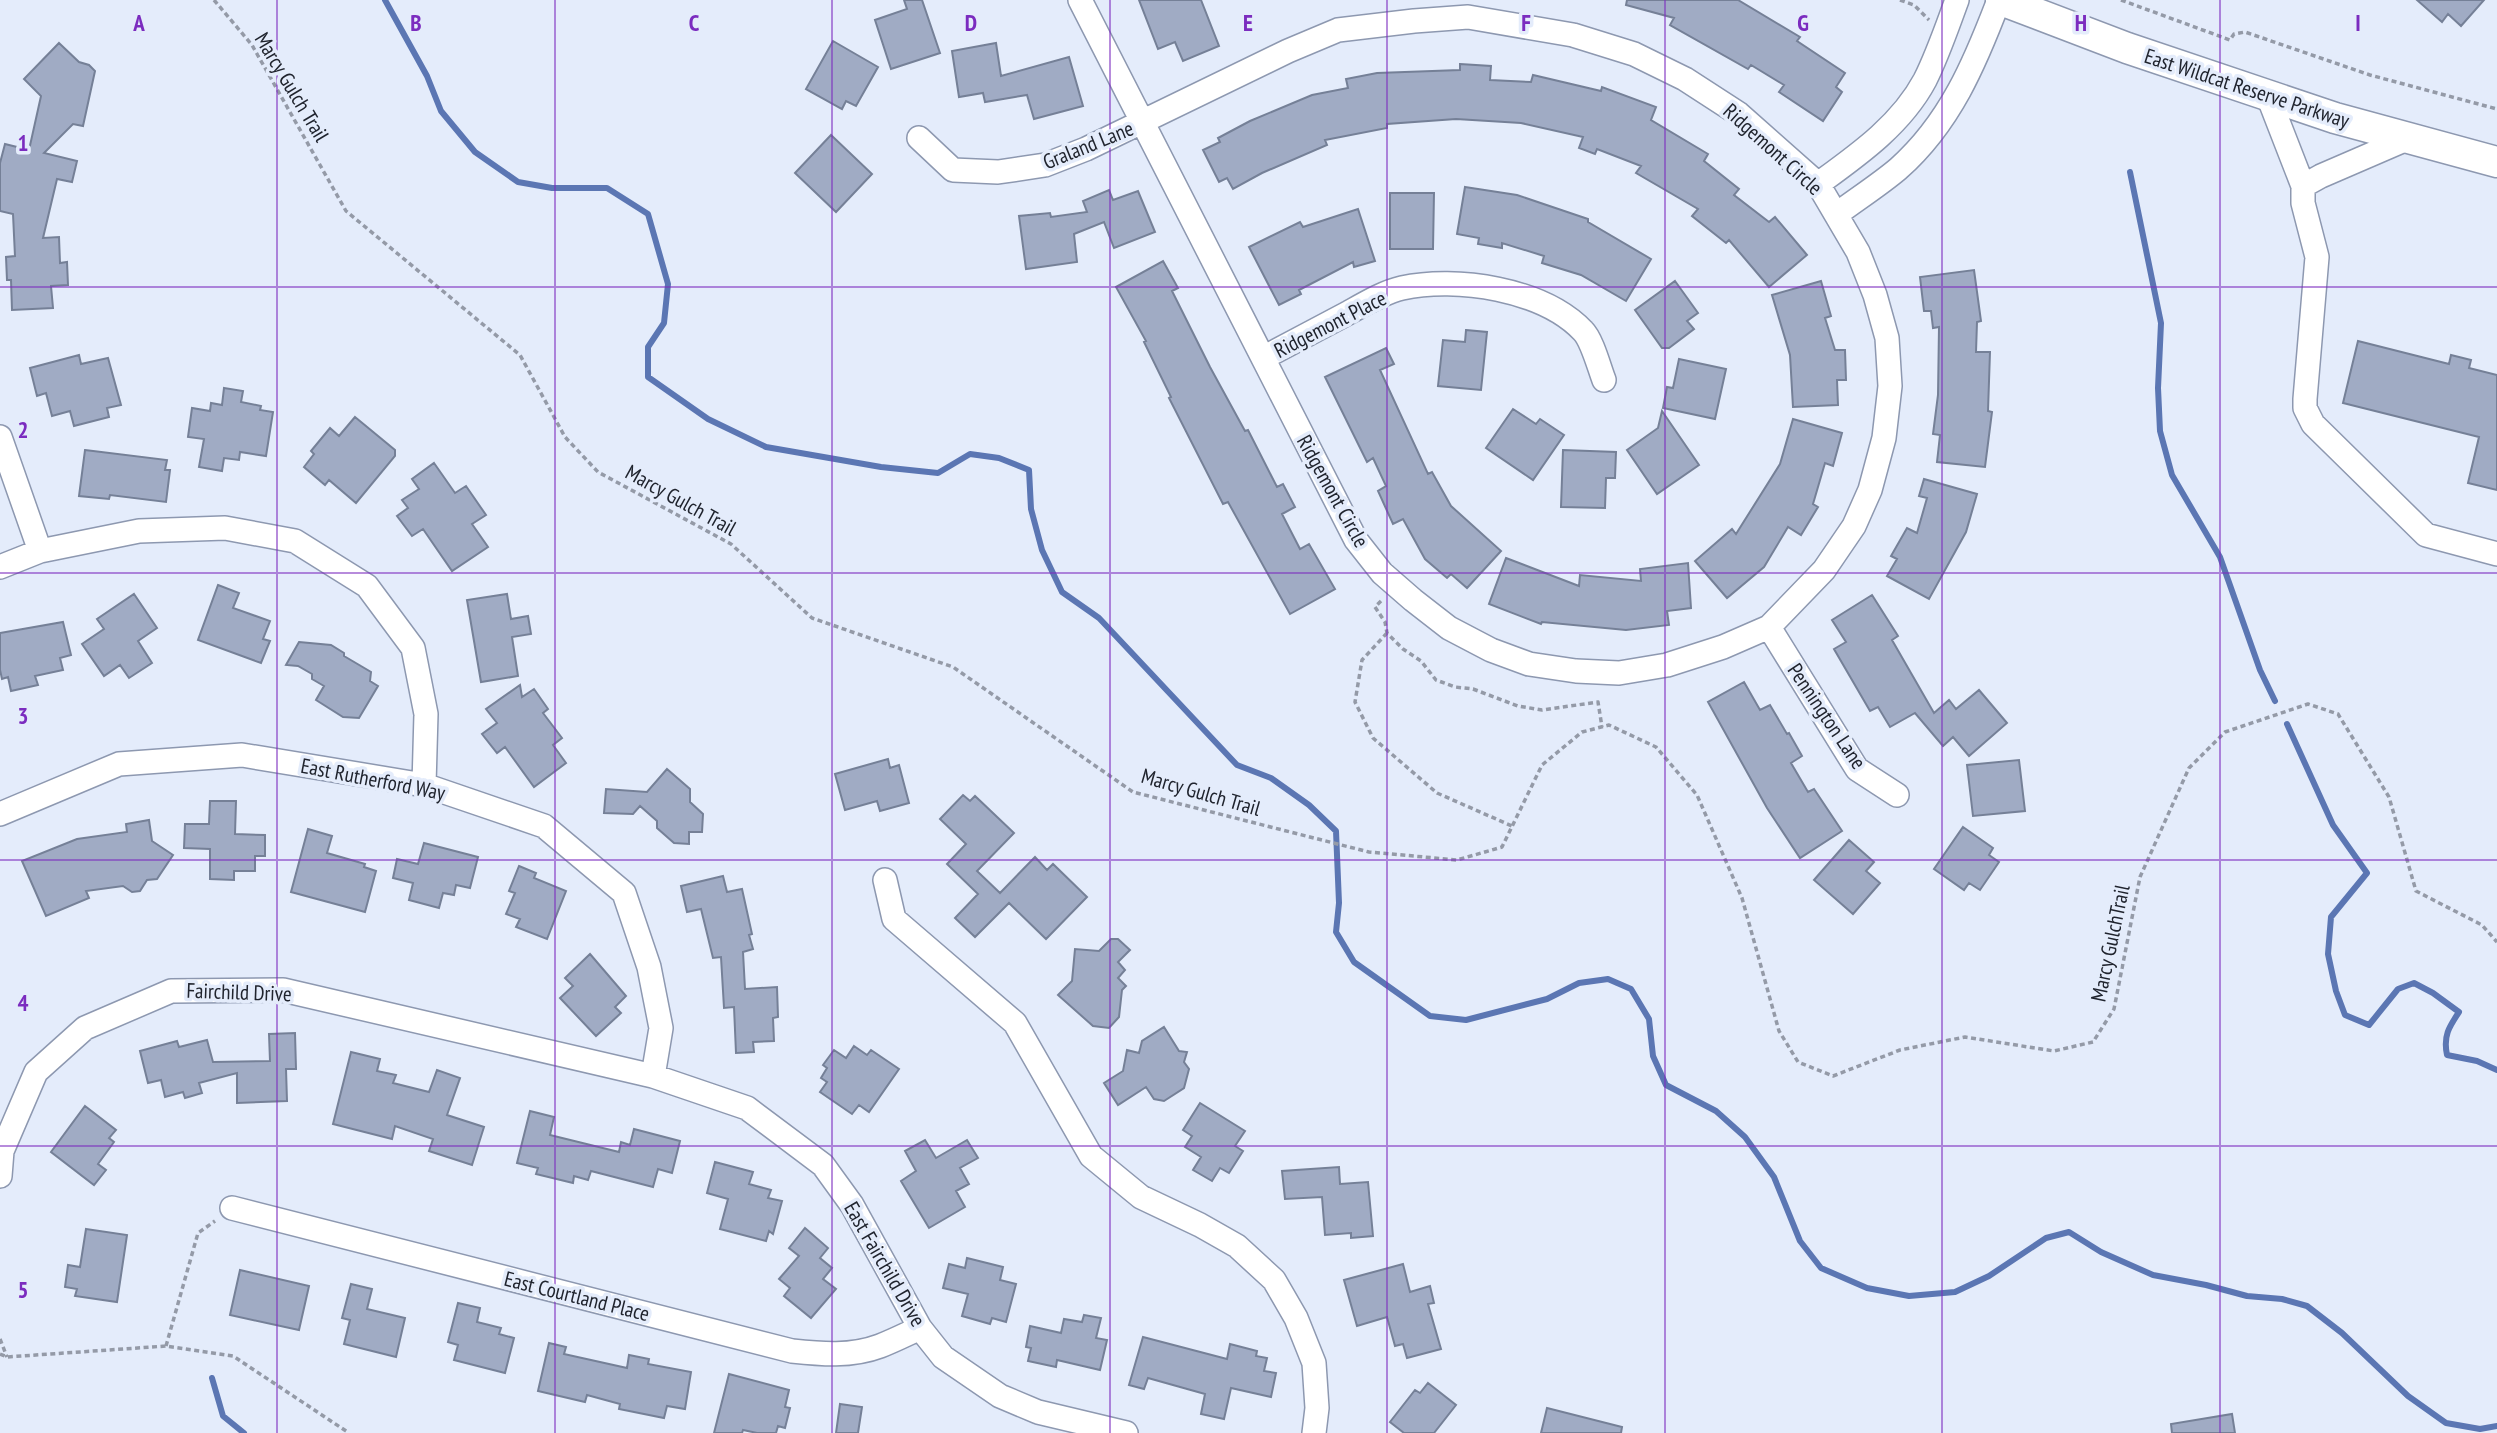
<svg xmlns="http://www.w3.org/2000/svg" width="2497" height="1433" font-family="'PT Sans Narrow',sans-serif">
<rect width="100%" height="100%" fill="#e4ecfb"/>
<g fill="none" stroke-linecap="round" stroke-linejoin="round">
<!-- stream -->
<path stroke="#5b76b3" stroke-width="6" d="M385,0L427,76L441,111L475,152L518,182L552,188H607L648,214L668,284L664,323L648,347V377L708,419L766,447L881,467L938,473L970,454L999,458L1029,470L1031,509L1042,550L1062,592L1099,618L1237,765L1271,778L1309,805L1336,831L1339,903L1336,932L1354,962L1430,1016L1466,1020L1547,999L1579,983L1608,979L1631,989L1649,1019L1653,1056L1666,1085L1716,1111L1745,1137L1774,1177L1800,1241L1821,1268L1867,1288L1909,1296L1955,1292L1989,1276L2046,1238L2069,1232L2101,1252L2153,1275L2206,1285L2247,1296L2282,1299L2307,1306L2342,1333L2408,1396L2446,1423L2480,1429L2497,1426
M2130,172L2161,323L2158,388L2160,431L2172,475L2220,557L2260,670L2275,701
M2287,724L2333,825L2367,873L2331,917L2328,954L2336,991L2345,1015L2369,1025L2398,989L2414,983L2433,993L2459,1012C2449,1027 2443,1036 2447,1055L2477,1061L2497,1070
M212,1378L223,1416L244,1433"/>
</g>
<!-- building -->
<path fill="#a0abc4" stroke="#758097" stroke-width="2" d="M904,0H922L940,53L891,69L875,20L907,9Z
M1139,0H1201L1219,46L1183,61L1175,42L1158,49Z
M1627,0H1738L1800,37L1797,41L1845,73L1836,87L1842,92L1823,121L1779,92L1784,85L1751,65L1748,69L1670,25L1674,18L1626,5Z
M2417,0H2484L2461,26L2448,14L2442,22Z
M833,41L878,67L856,106L846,101L842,109L806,89Z
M59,43L79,62L89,65L95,71L83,126L73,124L44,153L77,161L72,182L57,179L43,238L59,237L60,263L67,262L68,285L51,286L53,308L12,310L11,280H7L6,257L15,256L13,214L0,211V163L5,144L29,150L41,96L24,79Z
M996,43L1001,76L1069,57L1083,106L1034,119L1027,95L985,102L983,93L959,97L952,51Z
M1460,64L1491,66L1490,80L1531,82L1533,75L1601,91L1602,87L1656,107L1651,120L1708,154L1704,161L1739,189L1734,195L1769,222L1775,217L1807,255L1769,287L1729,240L1726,243L1692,216L1698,209L1636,173L1641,166L1597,149L1595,154L1579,148L1583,137L1521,123L1456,119L1387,124V128L1325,140L1327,145L1262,173L1233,189L1227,178L1219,182L1203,150L1220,142L1218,138L1250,121L1312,95L1348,88L1346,79L1377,73L1460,70Z
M831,135L872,174L836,212L795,173Z
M1465,187L1517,195L1588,219V222L1651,259L1626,301L1581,275L1542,263L1544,256L1502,243V248L1478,244L1479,238L1457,234Z
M1109,190L1113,200L1138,191L1155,232L1114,248L1104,222L1074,234L1077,262L1026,269L1019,216L1050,213L1051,217L1087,212L1083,201Z
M1390,193H1434L1433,249H1390Z
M1358,209L1375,261L1354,267L1353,262L1299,290L1301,294L1279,305L1249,247L1300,222L1303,227Z
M1163,261L1178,288L1172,291L1210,367L1245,431L1248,430L1277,487L1283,484L1295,507L1282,514L1300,549L1309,544L1335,589L1290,614L1228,502L1223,504L1169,398L1171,397L1144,342L1146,341L1116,287Z
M1974,270L1981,321L1977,322L1976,352H1990L1988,411L1992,412L1985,467L1937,462L1940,435L1933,434L1938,395L1939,327L1933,328L1931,311H1924L1920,277Z
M1675,281L1698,313L1687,321L1694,329L1669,348H1662L1635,310Z
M1821,281L1831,316L1825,318L1835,350H1845L1846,380H1837L1838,405L1793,407L1790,355L1772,295Z
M1466,330L1487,332L1481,390L1438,386L1443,340L1465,342Z
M2358,341L2449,364L2451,355L2471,360L2469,368L2497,375V490L2468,483L2479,437L2343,403Z
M1386,348L1394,364L1380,370L1428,474L1432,472L1451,506L1501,551L1467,588L1451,574L1447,578L1425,559L1403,519L1393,524L1378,491L1386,486L1373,458L1367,462L1325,377Z
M79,355L81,364L108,358L121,405L107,408L109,417L74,426L70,411L52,416L46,393L37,396L30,368Z
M1679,359L1726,369L1715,419L1663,408L1667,387L1673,388Z
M224,388L243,391L241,402L261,406L260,410L273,412L266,456L240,452L239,460L224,458L222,471L199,467L204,439L188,437L192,408L210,411L211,403L222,405Z
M1513,409L1536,424L1540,419L1564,435L1533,480L1486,448Z
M1662,411L1699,465L1657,494L1627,450L1658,428Z
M355,417L395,450V456L356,503L329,480L325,485L304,467L314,454L311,451L330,428L339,436Z
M1793,419L1842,433L1833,466L1825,463L1813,504L1818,507L1801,535L1788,527L1764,567L1727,598L1695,561L1732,529L1736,534L1780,464Z
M85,450L167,460L165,470H170L166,502L110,495L109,499L79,496Z
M1563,450L1616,452L1615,478H1606L1605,508L1561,507Z
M434,463L455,493L466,486L486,515L472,524L488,547L452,571L423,529L412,536L397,516L408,508L402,500L419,489L412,479Z
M1924,479L1977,494L1966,532L1929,599L1887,576L1897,559L1891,556L1907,528L1917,533L1927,498L1919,496Z
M1506,558L1579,586L1580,575L1641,581L1640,569L1688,563L1691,608L1667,611L1669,625L1626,630L1542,622L1541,624L1489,604Z
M218,585L239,593L233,608L270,621L263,639L270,641L261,663L198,640Z
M134,594L157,628L138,641L152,663L129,678L120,665L104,676L82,644L104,629L97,619Z
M507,594L511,619L528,616L531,634L512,637L518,676L481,682L467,600Z
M1872,595L1898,636L1892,640L1934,713L1949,700L1956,709L1979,690L2007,723L1969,756L1953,737L1943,746L1915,713L1890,727L1878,707L1870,711L1834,649L1846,642L1832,620Z
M63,622L71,655L60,658L63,670L35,676L38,685L11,691L8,677L2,679L0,670V633Z
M299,642L331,645L344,653V656L371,672L370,681L378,686L359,718L343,717L316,700L324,686L312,679V674L298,666L286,665Z
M1744,682L1760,710L1770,705L1787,734L1789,733L1802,756L1791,763L1808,792L1814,789L1842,831L1800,858L1767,808L1708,702Z
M520,685L522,697L534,689L548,709L543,713L562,738L553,745L566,763L534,787L505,747L497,753L482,734L497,723L486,709Z
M888,759L890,768L899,765L909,803L880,811L877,801L845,810L835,774Z
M2019,760L2025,811L1973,816L1967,765Z
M667,769L690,789V802L703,814L702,832H689V844L674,843L657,828V821L640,806L633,814L604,813L606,789L647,792Z
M963,795L970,801L975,796L1014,833L977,871L1000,893L1035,857L1047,870L1053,864L1087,897L1046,939L1009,903L975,937L955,918L978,894L947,864L966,844L940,819Z
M210,801H236L235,834L265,835V856H255V871H234V880L210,879V849L184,848L185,824H209Z
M149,820L152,841L173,855L157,879L147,880L140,891L132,892L123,886L86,891L89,898L46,916L22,861L77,839L127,832L126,824Z
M1963,827L1993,848L1989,855L1999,862L1980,890L1969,883L1964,890L1934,869Z
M308,829L332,836L327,853L365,864L364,867L376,871L365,912L291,892Z
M1849,840L1874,862L1866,871L1880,883L1853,914L1814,880Z
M424,843L478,857L470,888L456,885L454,895L443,893L439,908L409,900L413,883L393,878L397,859L418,864Z
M519,866L536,873L534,878L566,891L547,939L516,927L520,919L506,914L515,893L509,891Z
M723,876L727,892L742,889L752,934L749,935L753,949L743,952L745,989L777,987L778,1017L773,1018L774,1041L753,1042L754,1052L736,1053L734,1007L724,1008L721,957L713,958L701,909L687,912L681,886Z
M1111,939H1118L1130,950L1118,962L1125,970L1118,978L1126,986L1122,990L1119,1017L1109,1028L1093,1026L1058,995L1072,981L1075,949L1099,951Z
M590,954L626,996L615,1007L621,1013L596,1036L560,998L573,986L565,978Z
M1164,1027L1179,1051L1187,1052L1184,1062L1189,1069L1184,1088L1164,1101L1154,1099L1146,1087L1118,1105L1104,1083L1123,1071L1127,1050L1139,1053L1142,1041Z
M295,1033L296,1069H286L287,1101L237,1103V1073L199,1083L202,1093L185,1098L183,1092L165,1097L161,1080L148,1083L140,1051L177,1041L179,1047L207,1040L213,1062L270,1061L269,1034Z
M854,1046L867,1055L871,1050L899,1069L869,1112L859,1105L852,1114L820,1092L827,1082L821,1078L827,1068L823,1065L834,1050L846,1058Z
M351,1052L380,1059L377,1071L396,1075L393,1083L429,1092L437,1070L460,1078L447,1115L484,1127L472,1165L429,1151L433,1139L395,1126L392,1139L333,1124Z
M1200,1103L1245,1131L1235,1146L1243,1151L1229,1173L1220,1168L1212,1181L1193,1170L1201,1157L1185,1147L1192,1136L1183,1130Z
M85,1106L116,1130L109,1138L114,1142L98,1164L106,1170L94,1185L51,1152Z
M530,1111L554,1117L550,1135L619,1152L621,1142L630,1145L634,1129L680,1141L672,1173L658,1169L653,1187L591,1171L588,1180L574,1176L573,1183L536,1174L538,1168L517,1163Z
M925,1140L936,1158L967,1140L978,1158L960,1168L969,1184L956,1191L965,1207L929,1228L901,1181L916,1171L905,1151Z
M715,1162L753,1172L749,1184L771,1190L768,1198L782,1201L773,1234L769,1231L766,1241L720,1229L728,1199L707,1193Z
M1339,1167L1340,1184L1368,1182L1373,1236L1351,1238V1233L1325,1235L1322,1197L1285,1199L1282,1171Z
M805,1228L828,1248L820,1258L832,1268L823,1279L836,1289L811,1318L784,1296L790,1288L779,1279L799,1256L789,1248Z
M86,1229L127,1235L117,1302L75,1296L77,1289L65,1287L68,1265L80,1267Z
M967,1258L1003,1267L1000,1280L1016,1284L1006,1322L992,1318L990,1324L962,1316L968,1294L943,1288L949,1264L965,1268Z
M1403,1264L1410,1292L1430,1286L1434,1303L1428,1304L1441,1349L1407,1358L1403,1344L1395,1346L1387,1317L1357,1326L1344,1280Z
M240,1270L309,1286L299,1330L230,1315Z
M351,1284L372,1289L367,1309L405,1318L396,1357L344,1344L350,1320L342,1318Z
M458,1303L480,1308L477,1322L501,1328L499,1334L514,1338L505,1373L454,1360L458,1345L448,1342Z
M1084,1315L1101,1318L1096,1338L1107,1340L1100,1370L1057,1360L1056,1367L1028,1361L1031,1348L1026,1347L1030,1326L1061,1333L1064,1319L1082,1322Z
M1143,1337L1227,1359L1230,1344L1257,1351L1256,1356L1267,1358L1264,1371L1276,1373L1271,1397L1231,1388L1224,1419L1201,1414L1205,1394L1148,1378L1144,1389L1129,1385Z
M549,1343L566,1347L564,1354L627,1368L629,1355L649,1359L648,1364L691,1372L685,1409L667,1406L664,1418L619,1409L620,1404L587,1395L585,1402L538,1391Z
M729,1374L789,1390L785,1407L790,1408L785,1428L778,1426L776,1433H757L743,1430L742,1433H714Z
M1428,1383L1456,1405L1434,1433H1404L1390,1422L1415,1390L1420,1393Z
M840,1404L862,1407L858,1433H836Z
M1547,1408L1622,1427L1621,1433H1541Z
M2232,1414L2235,1433H2172L2171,1424Z"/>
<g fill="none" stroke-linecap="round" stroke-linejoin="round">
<defs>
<path id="minor" d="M2268,96L2303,186V203L2317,257L2305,399V408L2313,424L2426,535L2497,554
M919,138L953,170L998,172L1045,165L1086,149L1288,51L1338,30L1414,21L1468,17L1573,35L1634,54L1685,79L1739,114L1818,184L1858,252L1875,295L1887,338L1890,386L1884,438L1870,490L1854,526L1824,570L1769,627L1723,647L1667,665L1619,673L1576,671L1529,664L1491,650L1449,628L1413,600L1382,573L1356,540L1080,0
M1818,184C1858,155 1901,125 1925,80C1938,54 1947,27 1957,0
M2303,186L2321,176L2409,138
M1837,214C1857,199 1879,185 1898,169C1950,123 1975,63 1999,0
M1263,358C1291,343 1320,328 1348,313C1364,304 1384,292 1402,288C1456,276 1543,289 1583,331C1592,340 1599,367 1604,380
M0,437L40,551
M0,567L40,551L139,531L225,528L295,541L367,586L413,648L426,714L424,785
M1769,627L1857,769L1897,795
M0,814L119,764L242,755L424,785L544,826L624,893L649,967L661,1028L653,1076
M885,880L894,919L1015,1023L1091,1156L1141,1197L1200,1225L1237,1246L1274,1280L1296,1318L1314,1363L1317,1408L1314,1433
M0,1176L2,1151L36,1072L85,1028L171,991L283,990L653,1076L747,1108L823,1165L852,1205L920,1328L943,1357L1000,1396L1038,1412L1126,1433
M232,1208L792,1351C821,1354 851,1357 880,1346C893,1341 907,1334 920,1328"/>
<path id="major" d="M2001,0L2127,48L2335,118L2497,162"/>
</defs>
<!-- minor casing -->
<use href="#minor" stroke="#8d98b0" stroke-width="26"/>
<!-- major casing -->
<use href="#major" stroke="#8d98b0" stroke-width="33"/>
<!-- path -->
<path stroke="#949aa7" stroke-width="3.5" stroke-dasharray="5 3.5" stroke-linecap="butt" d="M214,0L252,45L346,211L520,355L565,437L598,472L731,544L812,618L953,667L1133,792L1369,852L1457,860L1502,847L1542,765L1582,732L1609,725L1656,747L1697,795L1742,898L1779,1031L1798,1062L1833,1076L1900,1050L1965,1037L2054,1051L2093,1042L2114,1009L2140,877L2189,768L2225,732L2308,704L2338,714L2389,797L2416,891L2482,925L2497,942
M1900,0L1914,5L1929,20
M2121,0L2230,40L2234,34L2245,32L2370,75L2497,109
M1381,601L1375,607L1385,622L1387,633L1403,649L1421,661L1436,680L1455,687L1473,689L1518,706L1542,710L1598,702L1602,727
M1387,633L1362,660L1355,702L1373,738L1437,793L1512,826
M0,1339L7,1357
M166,1346L198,1233L215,1221
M0,1354L7,1357L166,1346L233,1356L349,1433"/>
<!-- minor -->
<use href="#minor" stroke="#fff" stroke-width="23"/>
<!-- major -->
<use href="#major" stroke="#fff" stroke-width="30"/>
</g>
<!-- grid -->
<path fill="none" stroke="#7b2cbf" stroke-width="2" stroke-opacity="0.55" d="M277,0V1433M555,0V1433M832,0V1433M1110,0V1433M1387,0V1433M1665,0V1433M1942,0V1433M2220,0V1433M0,287H2497M0,573H2497M0,860H2497M0,1146H2497"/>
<g text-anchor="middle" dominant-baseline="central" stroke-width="7" stroke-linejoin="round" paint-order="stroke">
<!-- street labels -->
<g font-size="21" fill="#20242e" stroke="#e4ecfb">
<text transform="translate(292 87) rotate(59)">Marcy Gulch Trail</text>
<text transform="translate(2247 88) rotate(18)">East Wildcat Reserve Parkway</text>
<text transform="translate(1088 145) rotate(-22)">Graland Lane</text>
<text transform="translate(1773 149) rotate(42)">Ridgemont Circle</text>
<text transform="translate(1330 324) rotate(-27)">Ridgemont Place</text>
<text transform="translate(1333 491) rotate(61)">Ridgemont Circle</text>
<text transform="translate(681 500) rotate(29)">Marcy Gulch Trail</text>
<text transform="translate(1827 716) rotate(56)">Pennington Lane</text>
<text transform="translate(373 779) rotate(11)">East Rutherford Way</text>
<text transform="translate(1201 792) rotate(16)">Marcy Gulch Trail</text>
<text transform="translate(2110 943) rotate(-78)">Marcy GulchTrail</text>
<text transform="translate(239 992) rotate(2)">Fairchild Drive</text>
<text transform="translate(885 1264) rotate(60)">East Fairchild Drive</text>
<text transform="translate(577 1296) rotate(14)">East Courtland Place</text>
</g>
</g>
<g font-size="23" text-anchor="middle" font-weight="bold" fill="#7b2cbf" stroke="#e4ecfb" stroke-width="7" stroke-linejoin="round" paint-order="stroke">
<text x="139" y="31">A</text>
<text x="416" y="31">B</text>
<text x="694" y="31">C</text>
<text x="971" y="31">D</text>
<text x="1248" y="31">E</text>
<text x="1526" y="31">F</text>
<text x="1803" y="31">G</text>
<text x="2081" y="31">H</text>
<text x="2358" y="31">I</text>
<text x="23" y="151">1</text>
<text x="23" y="438">2</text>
<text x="23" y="724">3</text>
<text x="23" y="1011">4</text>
<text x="23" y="1298">5</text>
</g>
</svg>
